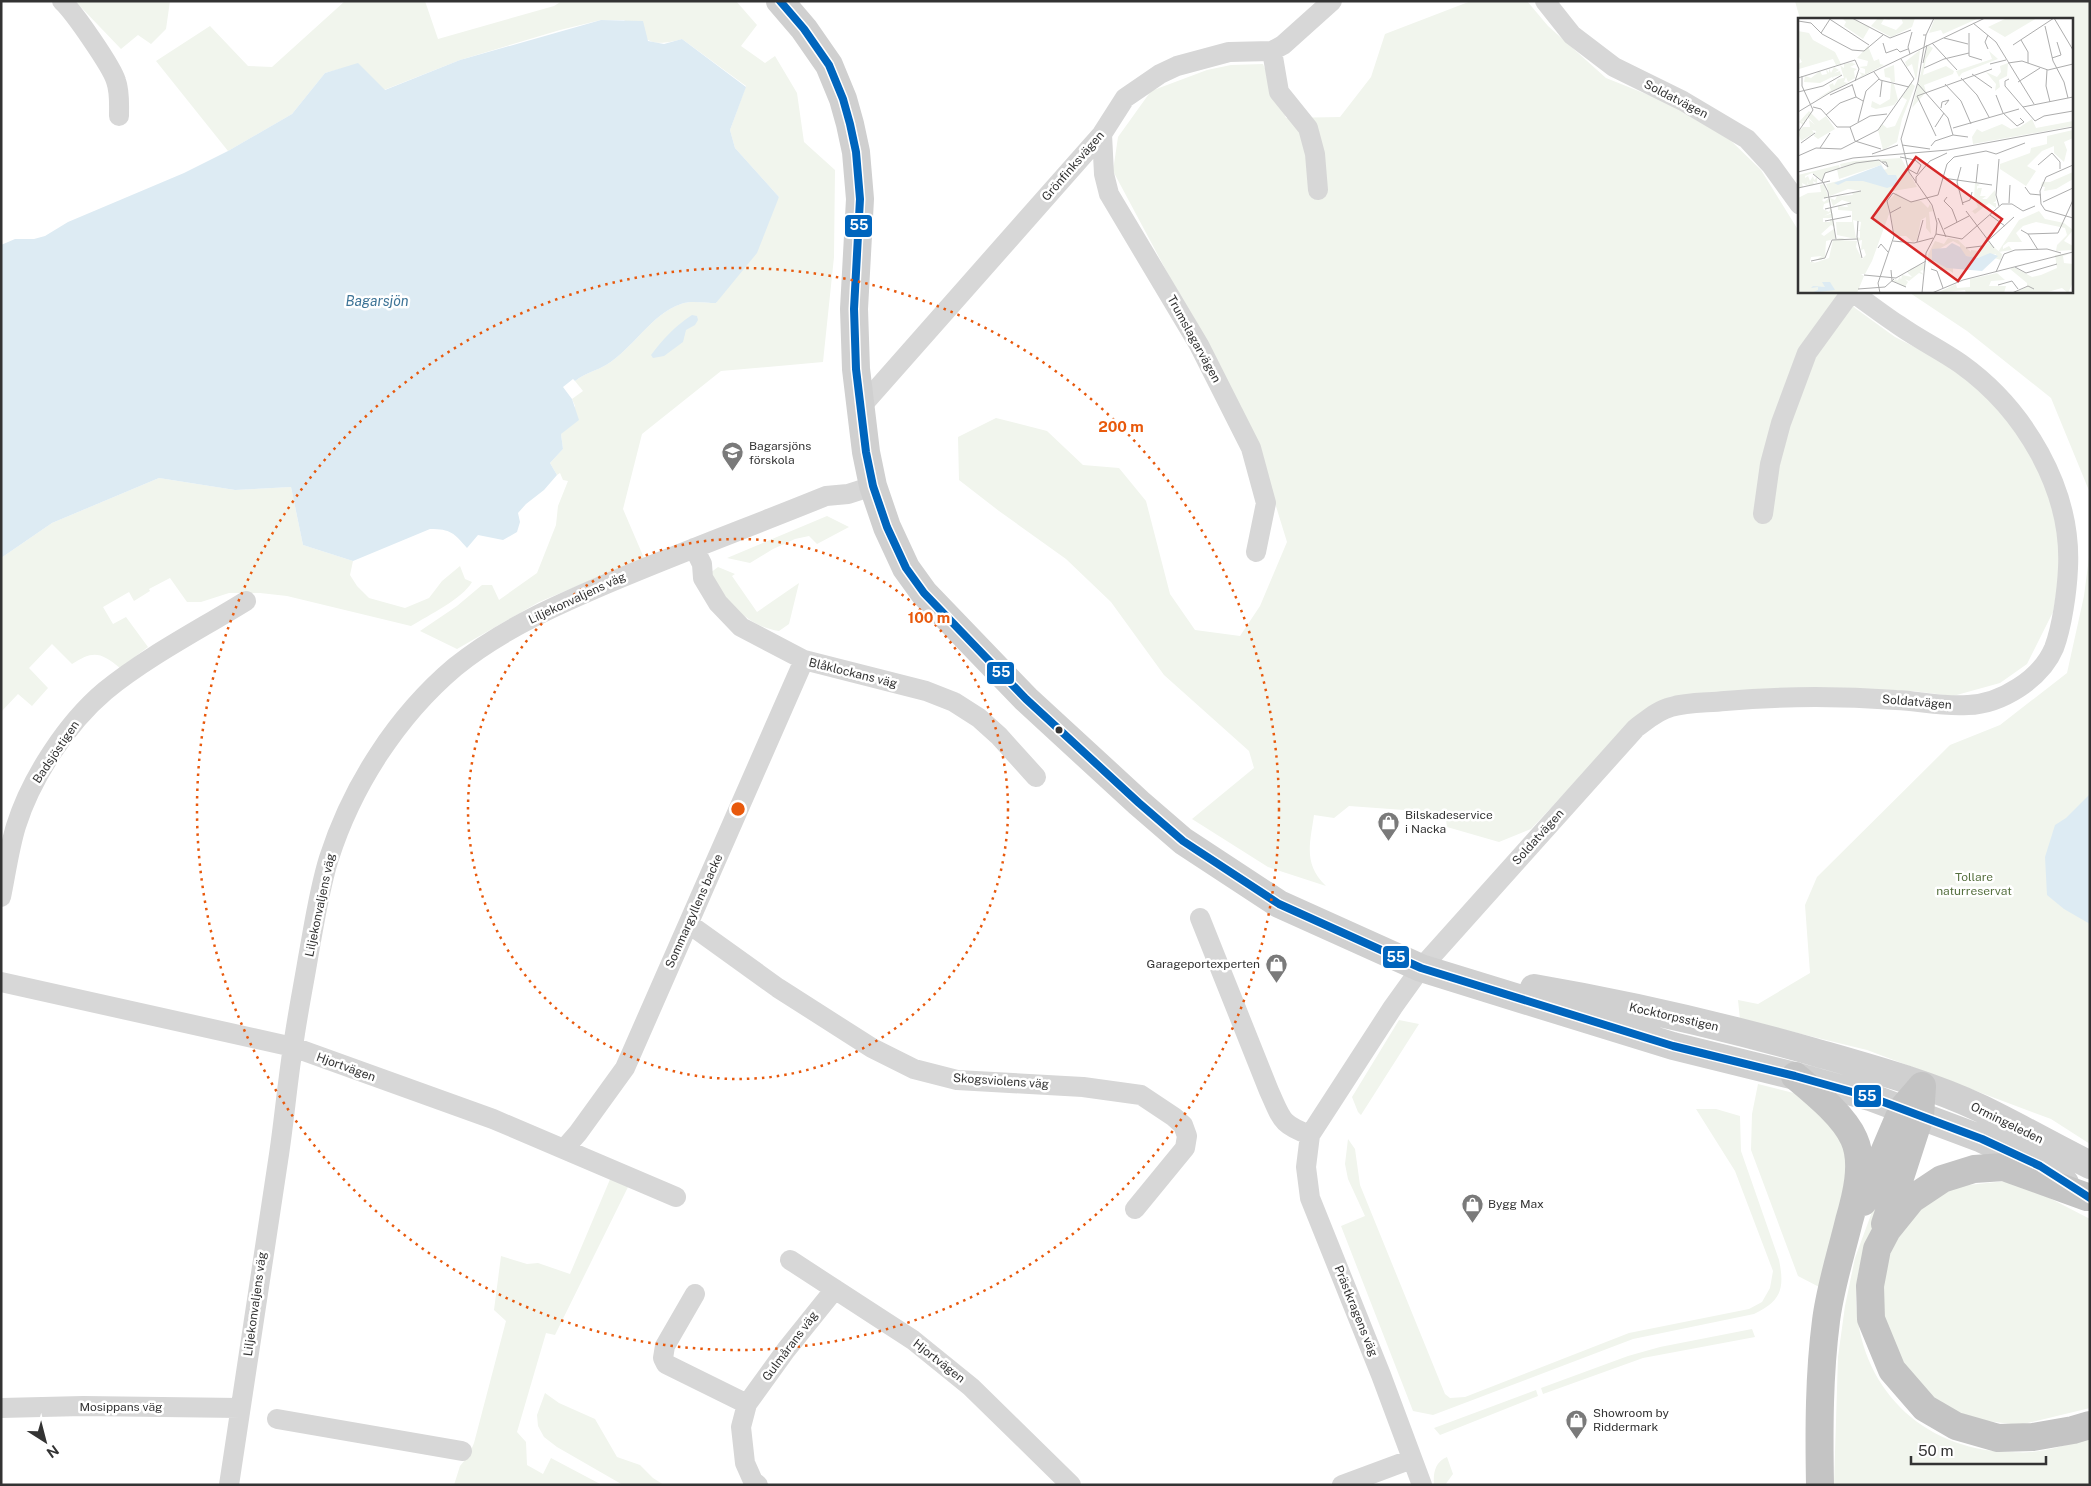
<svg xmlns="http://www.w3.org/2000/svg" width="2091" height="1486" font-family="'Public Sans',sans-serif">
<rect width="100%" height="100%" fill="#fff"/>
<!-- green -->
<path fill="#f1f5ed" d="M170,1L166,29L151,44L138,35L121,49L76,2Z
M345,1H425L438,39L554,6L562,1H736L757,25L741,46L765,63L775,56L797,93L804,142L835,170L834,257L823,362L721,371L642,434L623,509L644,558L539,602L457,649L420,631L457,606L482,585H492L499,600L537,573L556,525L558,506L568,481L563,480L560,473L557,475L550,463L563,449L561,434L575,406L572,399L583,391L575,381C585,373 596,371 606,365C634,348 650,315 681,304C690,300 706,303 716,303L779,197L735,148L730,130L746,86L682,39C650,48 647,41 624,20H601L560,30L460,60L384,90L358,64L325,73L292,114L228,151L156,61L210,26L248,66L272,67Z
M1471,1H1527L1548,26L1606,78L1676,106L1723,133L1761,170L1800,233V291H1841L1855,308L1895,337L1940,360L1976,385L2014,425L2048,489L2064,551L2053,612L2027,664L2000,683L1953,696L1913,691L1712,692L1669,697L1638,715L1531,829L1499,842L1447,827L1445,813L1349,806L1334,818L1314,815C1310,844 1303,864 1326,886L1268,867L1192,819L1254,768L1249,751L1164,675L1111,602L1066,559L999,511L959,480L958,437L996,418L1047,431L1083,465L1119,468L1146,501L1170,594L1195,630L1240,636L1260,606L1287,542L1254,435L1113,171L1118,137L1151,91L1207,70L1231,65L1263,64L1286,118L1340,117L1371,77L1385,34Z
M1795,1H2090V493L2051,398L1967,331L1907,291H2072V19H1800Z
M159,478L235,490L291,487L303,545L353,561L350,575L357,586L369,598L405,608L429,598L442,581L460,566L465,579L472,582C462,599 429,615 411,626L287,596L260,593H229L201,602H187L170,578L149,589L150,591L134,601L129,592L103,607L113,624L126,617L148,647L120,668C101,652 93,650 72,664L52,644L29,668L48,688L32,706L18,694L1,712V558L52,523Z
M827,516L849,527L817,544L809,536L795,539L773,549L750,563L727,558Z
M2090,550V1144L2051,1119L1867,1050L1740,1019L1738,1000L1758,1004L1810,973L1805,905L1817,877L1950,745L2000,725L2067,673L2084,596Z
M718,567L735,574L732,576L757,612L799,583L789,624L779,631C746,626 725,600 710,573Z
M1399,1020L1419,1024L1361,1115L1358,1112L1352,1097Z
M1758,1084L1805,1096L1821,1109L1851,1154L1823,1289L1798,1276L1751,1150L1752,1114Z
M1696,1109H1716L1740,1116L1741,1151L1779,1260C1785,1289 1781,1301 1754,1314L1633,1339L1433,1415L1413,1411L1341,1226L1365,1216L1348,1179L1345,1164L1348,1139L1355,1149L1360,1185L1445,1394L1450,1398L1465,1397L1629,1333L1749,1309L1762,1302L1770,1288L1773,1271L1735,1171Z
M1901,1133L1906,1134C1897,1160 1887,1186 1878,1212C1868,1241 1855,1269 1856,1300C1859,1387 1921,1449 2008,1452C2015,1452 2023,1453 2031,1452C2051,1450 2070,1444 2090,1438V1485H1834L1838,1357L1845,1306L1855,1258Z
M611,1177L629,1185L555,1335L546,1333L517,1432L526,1442L527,1465L543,1474L551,1458L602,1485H454L460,1466L469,1455L474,1443L506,1321L494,1310L501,1256L527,1264L538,1263L570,1274Z
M2006,1181L2034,1190L2090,1219V1408L2019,1425L1987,1421L1959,1414L1936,1401L1903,1367L1884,1320L1883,1294L1885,1266L1898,1235L1907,1221L1935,1196L1959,1186Z
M1752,1329L1755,1337L1643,1358L1543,1394L1541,1388L1628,1356L1660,1347Z
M1536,1390L1538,1396L1440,1435L1434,1428Z
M545,1393L559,1403L595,1419L617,1457L640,1465L653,1478L664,1485H623L557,1447L544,1437L538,1426L537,1415Z
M1447,1457L1453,1474L1445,1485H1434C1433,1473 1435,1462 1447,1457Z"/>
<!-- water -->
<path fill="#ddebf3" d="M601,20L643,21L648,41L664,44L682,39L746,87L730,130L735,148L779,197L757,253L716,303C706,303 690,300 681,304C650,315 634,348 606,365C596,371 585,373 575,381L573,379L563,387L572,399L579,420L561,434L563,449L550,463L557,475L544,490L526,504L518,513L520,522L517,532L503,540L478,535L467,548C454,533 451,529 430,529L353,561L303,545L291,487L235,490L159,478L52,523L1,558V245L15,239H34L45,236L68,222L184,173L228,151L292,114L325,73L358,63L385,90L460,60Z
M692,315L697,316L698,320L695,325L686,330L683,342L664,356L653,358L651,355C663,339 675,326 692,315Z
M2090,794V924L2064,909L2047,895L2045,857L2055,825L2066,818Z"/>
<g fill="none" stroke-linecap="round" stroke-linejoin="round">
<!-- minor -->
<path stroke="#d7d7d7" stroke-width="20" d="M62,1C74,12 112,67 116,81C120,92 119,104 119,116
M1545,1L1572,35L1614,67L1683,101L1747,139L1771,165L1800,205
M1272,51L1279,92L1308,128L1315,154L1318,190
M1102,134L1104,174L1109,194L1199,345L1251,448L1266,503L1256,552
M860,408L1102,134L1125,98L1160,74L1177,66L1229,52L1272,51L1283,45L1332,1
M1763,514L1770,464L1781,423L1807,353L1852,291
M694,548L702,564L703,578L718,603L741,627L804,660L926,691L954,702L979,718L999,736L1036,777
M1,897C6,873 9,849 16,826C31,778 67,723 105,691C148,656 199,630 246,601
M1200,918L1269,1091C1282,1119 1280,1124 1310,1135
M689,924L778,988L872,1048L914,1069L957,1080L1083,1087L1141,1095L1174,1117L1183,1125L1187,1136L1185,1148L1135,1209
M1,982L293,1047L493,1119L676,1197
M564,1149L578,1133L625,1068L804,660
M790,1260L913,1340L971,1387L1071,1485
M695,1294L665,1346L663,1358L666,1364L747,1404
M1,1408L83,1406L240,1408
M277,1419L462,1451
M229,1485C245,1377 262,1269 278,1161C284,1123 287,1085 293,1047C297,1017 303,988 308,958C314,925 319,890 329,858C352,786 397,716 455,667C503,628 561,603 618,579C687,550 757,524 826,496L848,494L873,486
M758,1485L753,1481L745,1463L741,1427L747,1404L786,1350L835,1289
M1342,1485L1412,1459
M1422,1485L1381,1375L1310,1198L1306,1167L1310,1135L1393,1007L1421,968L1636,728C1647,720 1658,710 1671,707C1688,702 1707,703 1725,701C1782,696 1839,696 1896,700C1920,701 1943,707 1968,705C2001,704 2041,679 2054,648C2062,627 2067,591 2068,568C2072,489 2024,409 1961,364C1941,350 1920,340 1900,326C1883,315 1868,303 1852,292"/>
<!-- secondary -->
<path stroke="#d0d0d0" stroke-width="28" d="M780,1L804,29L829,65L843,99L850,124L856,152L860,199L854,309L856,369L866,452L873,486L887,527L906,568L924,593L1026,699L1139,803L1183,841L1279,904L1421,968L1673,1046L1795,1076L1870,1097L1982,1139L2040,1166L2065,1183
M1534,988C1628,1004 1722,1026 1814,1052C1870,1068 1929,1084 1982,1109C2019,1127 2054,1147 2090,1165"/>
<!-- motorway -->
<path stroke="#c4c4c4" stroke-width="28" d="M1795,1076C1814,1092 1844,1116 1854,1139C1865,1163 1856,1197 1849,1221C1841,1254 1830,1288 1826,1321C1819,1375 1819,1430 1820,1485
M2087,1197L2004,1167L1974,1169L1942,1179L1912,1199L1887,1230L1877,1249L1870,1286L1871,1319L1892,1370L1925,1408L1956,1426L1998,1438L2033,1437L2073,1430L2090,1425
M1863,1202L1903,1108L1922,1086
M1885,1224L1920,1116L1922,1086"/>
<defs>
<path id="bus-1" d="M780,1L804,29L829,65L843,99L850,124L856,152L860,199L854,309L856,369L866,452L873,486L887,527L906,568L924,593L1026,699L1139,803L1183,841L1279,904L1421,968L1673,1046L1795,1076L1870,1097L1982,1139L2040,1166L2090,1198"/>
</defs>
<!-- bus-1 casing -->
<use href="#bus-1" stroke="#fff" stroke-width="11"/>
<!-- bus-1 -->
<use href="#bus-1" stroke="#0065bd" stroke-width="8"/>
</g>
<!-- distance rings -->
<g fill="none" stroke="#e8590c" stroke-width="2.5" stroke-dasharray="2.5 5">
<circle cx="738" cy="809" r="270"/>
<circle cx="738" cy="809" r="541"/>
</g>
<!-- icons -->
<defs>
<symbol id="school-pin" viewBox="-11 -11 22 30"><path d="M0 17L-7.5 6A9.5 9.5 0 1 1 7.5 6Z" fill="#7a7a7a" stroke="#fff"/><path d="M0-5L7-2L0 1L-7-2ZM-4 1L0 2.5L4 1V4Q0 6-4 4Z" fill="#fff"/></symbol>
<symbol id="shop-pin" viewBox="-11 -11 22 30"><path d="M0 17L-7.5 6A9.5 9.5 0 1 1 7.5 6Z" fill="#7a7a7a" stroke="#fff"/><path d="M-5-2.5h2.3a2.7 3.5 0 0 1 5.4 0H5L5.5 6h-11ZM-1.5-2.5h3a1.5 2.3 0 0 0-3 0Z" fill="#fff"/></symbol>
</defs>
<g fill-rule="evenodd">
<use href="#school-pin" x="720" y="440" width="25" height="34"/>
<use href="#shop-pin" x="1376" y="810" width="25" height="34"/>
<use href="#shop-pin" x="1264" y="952" width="25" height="34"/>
<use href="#shop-pin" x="1460" y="1192" width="25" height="34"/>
<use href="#shop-pin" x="1564" y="1408" width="25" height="34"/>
</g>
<!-- markers -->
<circle fill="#333" stroke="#fff" stroke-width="2" cx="1059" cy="730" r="4.5"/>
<g text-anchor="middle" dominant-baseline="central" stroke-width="5" stroke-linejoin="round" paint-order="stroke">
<!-- street labels -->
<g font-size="12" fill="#333" stroke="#fff">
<text transform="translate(1676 99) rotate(27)">Soldatvägen</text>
<text transform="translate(1073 166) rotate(-49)">Grönfinksvägen</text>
<text transform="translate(1194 339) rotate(61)">Trumslagarvägen</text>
<text transform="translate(577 598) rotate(-25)">Liljekonvaljens väg</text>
<text transform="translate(853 673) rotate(14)">Blåklockans väg</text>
<text transform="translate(1917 702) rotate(5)">Soldatvägen</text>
<text transform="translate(56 752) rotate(-56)">Badsjöstigen</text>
<text transform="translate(1538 837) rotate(-48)">Soldatvägen</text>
<text transform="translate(320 905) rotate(-78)">Liljekonvaljens väg</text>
<text transform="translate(694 911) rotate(-66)">Sommargyllens backe</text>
<text transform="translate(1674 1017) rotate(13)">Kocktorpsstigen</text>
<text transform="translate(346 1067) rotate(20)">Hjortvägen</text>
<text transform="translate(1001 1081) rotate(4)">Skogsviolens väg</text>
<text transform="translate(2007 1123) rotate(26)">Ormingeleden</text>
<text transform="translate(255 1304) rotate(-82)">Liljekonvaljens väg</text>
<text transform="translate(1356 1311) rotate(68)">Prästkragens väg</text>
<text transform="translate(790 1346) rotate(-53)">Gulmårans väg</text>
<text transform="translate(939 1361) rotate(38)">Hjortvägen</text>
<text x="121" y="1407">Mosippans väg</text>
</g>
<!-- poi labels -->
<g font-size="12" fill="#333" stroke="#fff" text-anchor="start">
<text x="749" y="446">Bagarsjöns<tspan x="749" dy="14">förskola</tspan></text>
<text x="1405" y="815">Bilskadeservice<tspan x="1405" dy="14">i Nacka</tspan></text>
<text x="1260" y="964" text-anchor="end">Garageportexperten</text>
<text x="1488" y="1204">Bygg Max</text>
<text x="1593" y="1413">Showroom by<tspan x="1593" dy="14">Riddermark</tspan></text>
</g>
<!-- park labels -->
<g font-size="12" fill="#56703f" stroke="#fff">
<text x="1974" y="877">Tollare<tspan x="1974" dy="14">naturreservat</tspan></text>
</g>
<!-- water labels -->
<g font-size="14" font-style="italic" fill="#3f7597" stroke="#fff">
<text x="377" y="301">Bagarsjön</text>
</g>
</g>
<!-- overview -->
<g transform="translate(1798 18)">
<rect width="275" height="275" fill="#fff"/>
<path d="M44,0H53L72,9L65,21L46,8L48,4ZM80,0H91L92,2L86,1L83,6L98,12L105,5L103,0H117L114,9L93,19L73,8ZM137,0H181L145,16L143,12L131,15ZM209,0H239L207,19L190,9ZM0,13L11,15L15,22L37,34L43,46L38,47L35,41L1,51V55L0,46L4,44L0,37ZM130,27L135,30L128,41L125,57L148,48L156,53L155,56L126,67L128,74L114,90ZM70,28L76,43L81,41L82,46L86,47L59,61L64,57L61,54L67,56V51L61,49L69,48L70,43L59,40ZM122,32L119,57L118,62L114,46L109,49L107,44ZM191,33L200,41L164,55L161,59L158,53L194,41ZM56,44L54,45L58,46L52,49L59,51L56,53L57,60L50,64L48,59L46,64L50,65L17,82L33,72L31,67L35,65L36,68L40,61L46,60L42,47L46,50V46ZM210,45L209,58L201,62L202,69L197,73L198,66L188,54L199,59L203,54L202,48ZM96,47L97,64H93L92,60L87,59L86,51ZM36,49L41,52L36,55L42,53L43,57L35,59L36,62L34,59L22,65L6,64L7,58L13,60L22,53L24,57L29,56L28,51L31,55V50L33,55ZM113,65L117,68L104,101L99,124L85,132L80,112L84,106L89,110L97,108L109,82L104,79ZM93,66H96L100,82L96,87L78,91L73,89L74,83L82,87L92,81ZM11,93L21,103L28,98L37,111L20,121L16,118L18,113L14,112L16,115L3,123L0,114L5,109H12L11,102L17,107L9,98L8,104L3,103L7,105L5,107L1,104ZM234,101L238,110L275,103V108L175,126L174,119L179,111L184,114L204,106L213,111L222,109ZM275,112V120L266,124L269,132L266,144L256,135V128L244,133L229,148L238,153L228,168L202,151V146L232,135L233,130L249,126V118ZM103,140L119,169L95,173L89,179L91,196L74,243L67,256H63L66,258L59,275H0V180L10,175L23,174L22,167L26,166L30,178L24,182L26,184L31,180L32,184L26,186L25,191L31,194L33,190L34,194L26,198L35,195V200H25V204H32V201H34L35,203V201L37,209L33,207L23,216L26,218L37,210V221L28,223L27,239L23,242H18L24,238L13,239L12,244H17L13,246L31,240L35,222L41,220H47L41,222L59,223L58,229L64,241L68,237L66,231L63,232L64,222L60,223L59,219L62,220V213L59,212H62L63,204L55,202L58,221L39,217L38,204H54V193L40,192V188L50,189L49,187L53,185L44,182L35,188L32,180L37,182L39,178L55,177L54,175L64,173L50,171L32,178L28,166L89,151L90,147L81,142L86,151L83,147L41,161L39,151L27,155L24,162L14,155L7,158V160L10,158L12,163L15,158L16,162L19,159V165L15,163L16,167L11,168L9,163L10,168L4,165L5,169L0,170V157L41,147L42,151L52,147L43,149L42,146L56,143ZM275,154V161L258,171L246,173L247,169L243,168L244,164H252ZM177,165L182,167L179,168V172L180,170H184L182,178H188L184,181H189L187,183L197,172L198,183L195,185H198V190L191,185L177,196L174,193L170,196L180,189L176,180ZM98,175L110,183H123L130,190L132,186L135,193L131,194L133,216L128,210V199L123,202L119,222L115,224L108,218H97L90,183ZM241,193L247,201L266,205L275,212L266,223L275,228V232L258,233L259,227L269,217L267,210L238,204L225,208L218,215L224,224H210L205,228V231L211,228L214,232L200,234L221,202ZM150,220L160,222L173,234V232L182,233L190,224L204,236L203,242L196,240L198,236L180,240L167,238L162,234V227L155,223L134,235L136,244L155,250V255L151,252L141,253L143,248L130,245V237L137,223L146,226ZM271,236L265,238L266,245L275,246V264L270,275L264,270L246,275H215L229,269V265L212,251L216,249L234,259L243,257L259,250L257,237ZM127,245L126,254L125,252L122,253L126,257L121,255L111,263L107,261L110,264L107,269L95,263L98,261L99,263L102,259L103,262L104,257L114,259L109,254L111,252V255L112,251ZM199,255L207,262L193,263L191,268H208L206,275H168L167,272L139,275L158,266L159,270L172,269V261Z" fill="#f1f5ed"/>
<path d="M83,147L90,157H98L101,166L89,170L65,163H48L40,167L36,165ZM154,225L162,229L168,238L180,240L192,235L200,238L184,253L149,250L134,242V231L148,230ZM24,264H32L37,272L13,275L20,272V269L13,270L15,268L27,269Z" fill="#ddebf3"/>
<path fill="none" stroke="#adadad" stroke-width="1" d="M30,0L71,27M54,0L92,20L113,12M256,0L275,32M0,3L13,5L24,16L54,32L66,33L85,17M175,5L198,24L236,86M247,8L255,43L266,64L270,80M23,15L32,1M171,15V38L184,42M128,17L136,0M146,20L170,26M223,22L230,34V45M85,25L88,35L99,31L102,34L110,31M134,25L159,52M215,27L256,0M190,31L187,24L190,17M112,36L110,29L114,14M254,40L263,37L259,24M103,41L116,61M125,45L129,27M210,45L224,43L250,52L275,46M192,46L208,42M126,50L146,41L171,35M249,52L248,68L252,84M76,54L82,62L111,69M174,56L194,70M0,60L57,42L61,51L57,63M163,60L179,77L191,99M211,61L207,63V68L237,103L246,98L275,93M220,64L242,50M54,66L58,79L65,83M120,66L150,100L155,117M147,66L163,83L173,106M0,74L25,68L44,57M32,77L54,67M198,77L205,95L219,108L226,104L222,100M82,79L84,63M15,89L23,91L39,109H52L72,98L89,96M225,89L275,79M143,90L144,84L151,82L147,87M0,94L33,74L187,0M28,97L42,85L58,79M60,104L68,73L81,61M52,109L57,123L83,131M137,109L146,95M155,110L221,91M0,114L15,92L4,68V58M138,118L119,78L194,51M3,125L17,115M104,127L132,131M133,128L137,123L155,117L170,119M22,130L32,115M74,136L100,127M0,138L18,130L43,131L80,112L116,61M102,139L117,142L123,147L119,156L110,151M201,141L198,177L201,188M240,147L254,135L262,144V151M275,147L248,159L242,173L243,186L247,192L275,200M163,149L159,164L165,187M0,154L55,140L150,132L275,109M15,156L25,164L30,174L38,221M145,160L194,167M24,163L27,155L58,145L81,142L90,149L88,144H84M118,165V159L132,143L149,135M178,165L180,146M227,169L232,176L243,177M0,170L32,163M149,179L146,183L154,191L159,204M26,180L63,173M245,184L275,170M164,185L172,182L174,174M211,185L212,167M27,191L53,185M168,193L196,230M92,195L89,183L95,175L113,184L140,177L149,146L156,139L188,133L198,136L227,125M192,197L207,208M140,200L148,219M27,203L53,198M60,203L59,219L64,240M146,211L171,198M223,212L230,216L240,232M138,216L164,221L204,186H214L225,193L237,188M230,216L260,215L275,182M95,223L116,225L135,220M119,224L125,202M80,230L83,226L90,234M168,230L184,228L216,199M13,243L27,240L34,222L59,221M217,249L228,255L259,246M133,251L139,253L145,270M93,252L94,263L108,269M198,254L206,236L217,232L249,231L263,235M66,257L98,260L128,243M200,267L214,263L220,271M60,271L87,269L96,261M82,275L80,265L96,218L92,195L103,189M124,275L128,235L138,216L139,205L134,187L111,154L103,121L120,64L128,17H125M134,275L165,262L275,234M214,275L230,268L236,271"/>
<path fill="#d62828" fill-opacity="0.15" stroke="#d62828" stroke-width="2.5" d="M118,139L204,201L160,263L74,200Z"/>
<rect width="275" height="275" fill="none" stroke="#333" stroke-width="2.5"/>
</g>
<circle cx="738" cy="809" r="8" fill="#e8590c" stroke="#fff" stroke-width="2.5"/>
<g font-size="15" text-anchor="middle" font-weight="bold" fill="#e8590c" stroke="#fff" stroke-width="5" stroke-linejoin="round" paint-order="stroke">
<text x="1121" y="432">200 m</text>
<text x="929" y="623">100 m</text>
</g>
<g stroke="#fff" stroke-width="2">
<rect x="844" y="214" width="29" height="24" rx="5" fill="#0065bd"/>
<rect x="986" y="661" width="29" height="24" rx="5" fill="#0065bd"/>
<rect x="1382" y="945" width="28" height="24" rx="5" fill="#0065bd"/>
<rect x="1853" y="1084" width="29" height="24" rx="5" fill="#0065bd"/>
</g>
<g font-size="14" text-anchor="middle" font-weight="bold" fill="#fff">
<text x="859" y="230">55</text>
<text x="1001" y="677">55</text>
<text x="1396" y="962">55</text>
<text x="1867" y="1101">55</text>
</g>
<!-- border -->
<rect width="2091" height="1486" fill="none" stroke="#333333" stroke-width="5"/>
<!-- north arrow -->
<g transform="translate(45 1441) rotate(144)" stroke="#ffffff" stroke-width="4" paint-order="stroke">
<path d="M0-4L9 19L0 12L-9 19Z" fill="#333333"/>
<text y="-8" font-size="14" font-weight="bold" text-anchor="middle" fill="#333333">N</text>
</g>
<!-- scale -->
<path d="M1911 1456v8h135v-8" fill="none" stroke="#333333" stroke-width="2.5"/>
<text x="1918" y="1456" font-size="15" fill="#333333" stroke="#ffffff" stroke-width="4" paint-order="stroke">50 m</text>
</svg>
